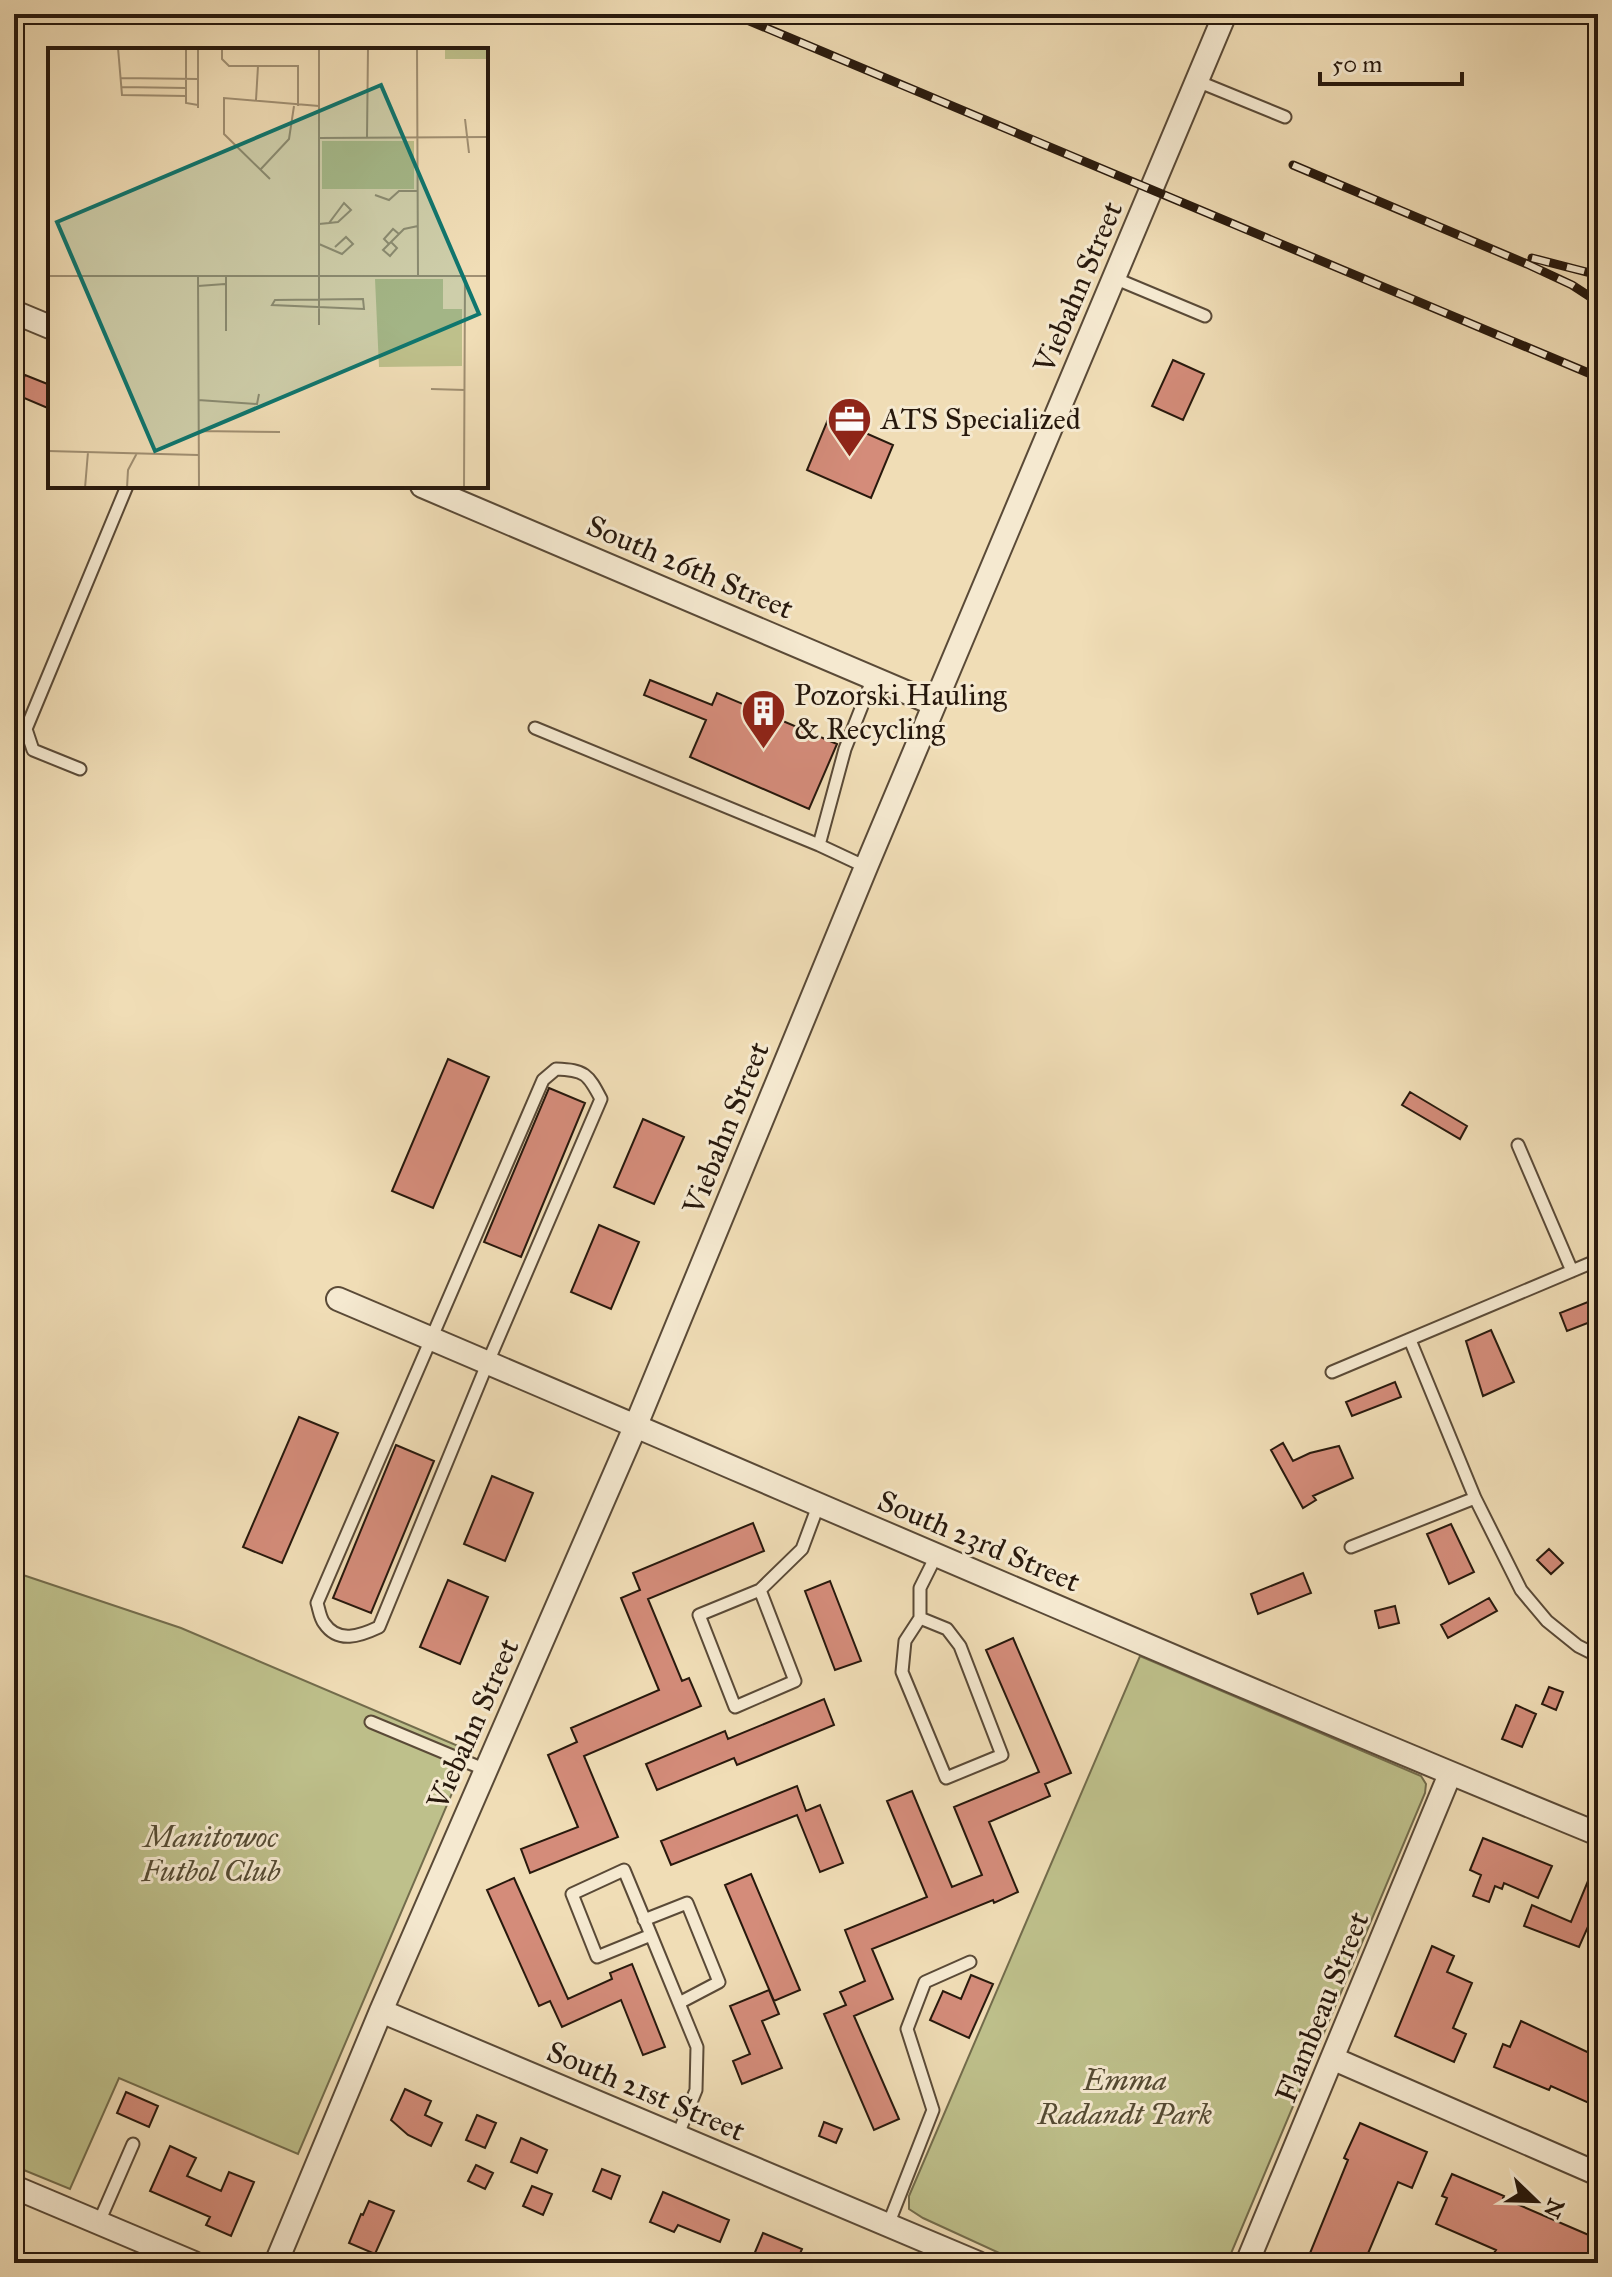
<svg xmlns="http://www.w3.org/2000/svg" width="1612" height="2277" font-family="'IM FELL Great Primer',serif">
<rect width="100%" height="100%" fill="#f0ddb6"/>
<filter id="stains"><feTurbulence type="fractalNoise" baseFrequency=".0025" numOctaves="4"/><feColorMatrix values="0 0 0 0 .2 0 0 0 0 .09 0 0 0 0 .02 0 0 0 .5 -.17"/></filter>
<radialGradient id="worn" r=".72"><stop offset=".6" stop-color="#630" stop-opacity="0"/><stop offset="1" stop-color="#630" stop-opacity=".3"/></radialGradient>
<!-- green -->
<path fill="#bec08b" stroke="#736c4c" stroke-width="2" d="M14,1572L181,1628L470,1751L298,2154L119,2078L70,2189L14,2166Z
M1140,1656L1421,1776L1426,1784L1425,1793L1227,2263H1021L923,2218L909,2209V2196Z"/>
<!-- building -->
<path fill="#d48c7a" stroke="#28190d" stroke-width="2" d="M1173,360L1204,374L1183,420L1152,406Z
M25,375L50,385V409L17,395Z
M829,417L893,445L871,498L807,470Z
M650,680L712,705L717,693L837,744L809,809L690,757L706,720L644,695Z
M448,1059L489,1077L433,1208L392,1191Z
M549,1088L585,1103L521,1257L484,1242Z
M1410,1092L1467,1126L1460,1139L1402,1105Z
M643,1119L684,1137L654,1204L614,1187Z
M599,1225L639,1242L611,1309L571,1292Z
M1598,1298V1319L1567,1331L1560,1313Z
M1491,1330L1514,1382L1483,1396L1466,1341Z
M1395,1382L1401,1397L1352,1416L1346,1402Z
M299,1417L338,1433L282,1563L243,1547Z
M1283,1443L1293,1461L1310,1453L1339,1446L1353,1478L1313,1496L1316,1500L1303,1508L1271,1450Z
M396,1445L434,1461L371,1613L333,1598Z
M492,1476L533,1493L505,1561L464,1544Z
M753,1523L764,1551L648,1599L682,1681L689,1678L701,1706L584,1756L618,1837L530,1873L521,1849L578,1827L548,1755L577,1742L571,1728L659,1690L621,1598L640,1590L633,1573Z
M1451,1524L1474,1572L1449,1584L1427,1534Z
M1549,1549L1563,1563L1551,1574L1537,1560Z
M1303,1573L1311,1593L1258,1614L1251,1594Z
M448,1580L488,1597L460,1664L420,1647Z
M830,1581L861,1661L835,1670L805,1591Z
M1489,1598L1497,1611L1448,1638L1441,1625Z
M1395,1606L1399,1623L1379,1628L1375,1611Z
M1013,1638L1071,1773L1045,1784L1050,1796L989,1822L1018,1892L994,1903L993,1900L872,1949L893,1999L854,2016L899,2119L874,2130L824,2014L846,2005L840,1992L865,1981L845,1930L927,1897L887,1801L912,1791L952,1887L982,1875L954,1807L1039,1772L986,1650Z
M1549,1687L1563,1692L1556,1710L1542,1704Z
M824,1699L834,1725L737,1765L734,1758L657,1790L646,1764L725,1731L728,1739Z
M1516,1705L1536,1714L1522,1747L1502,1739Z
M797,1786L806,1811L820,1805L843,1863L820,1872L797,1815L671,1865L661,1841Z
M1483,1838L1552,1866L1538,1898L1504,1883L1502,1889L1495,1886L1489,1902L1473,1896L1481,1875L1470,1870Z
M1598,1857V1915L1594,1913L1579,1947L1524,1926L1532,1905L1571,1922Z
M751,1874L800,1990L774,2001L725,1885Z
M514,1878L568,1999L612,1979L610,1973L632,1964L665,2047L643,2055L621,2000L562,2027L550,2001L539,2006L487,1890Z
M1432,1946L1454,1956L1447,1972L1472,1983L1453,2028L1466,2034L1454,2062L1395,2036Z
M971,1975L993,1984L969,2038L930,2020L943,1991L961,1999Z
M769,1990L779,2014L762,2021L782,2068L742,2084L733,2061L750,2054L730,2006Z
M1521,2021L1598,2057V2107L1551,2086L1549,2090L1494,2067L1503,2044L1510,2047Z
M405,2089L431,2101L425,2115L442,2123L431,2146L408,2135L391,2120Z
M126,2092L158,2106L149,2127L117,2113Z
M477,2115L496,2123L485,2148L466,2140Z
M824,2122L842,2129L836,2143L819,2136Z
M1360,2123L1427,2152L1412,2188L1398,2182L1364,2263H1306L1348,2160L1344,2158Z
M521,2138L547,2150L537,2173L511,2162Z
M170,2146L196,2158L187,2176L221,2191L229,2172L254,2182L231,2236L206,2225L210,2217L150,2191Z
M476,2165L493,2173L485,2189L468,2181Z
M602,2169L620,2176L611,2199L593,2191Z
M1452,2174L1504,2196L1503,2198L1598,2239V2263H1518L1494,2253L1496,2250L1436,2224L1447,2198L1442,2196Z
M532,2186L552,2194L543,2215L523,2206Z
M663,2192L729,2220L720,2242L678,2225L674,2232L650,2222Z
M369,2201L394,2211L375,2254L349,2243L361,2214L363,2215Z
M763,2233L802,2249L796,2263H767L753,2257Z"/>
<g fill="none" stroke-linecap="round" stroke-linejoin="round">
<defs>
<path id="service" d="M1197,81L1285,117
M1114,278L1205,316
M535,728L819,845L866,867
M80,769L33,750L26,729L127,486
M819,845L845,749L873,678
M556,1069C585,1070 588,1074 601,1099L488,1362L379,1627C360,1636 338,1644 324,1623C320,1618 319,1609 317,1603L543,1080Z
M1518,1145L1572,1271
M1410,1340L1475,1498L1521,1590L1547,1621L1578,1646L1598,1656
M1332,1372L1598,1260
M1351,1547L1475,1498
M760,1590L795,1681L735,1707L699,1615L760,1590L802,1549L818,1506
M920,1618L905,1641L902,1672L946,1778L1002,1755L960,1646L947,1629L920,1618V1588L936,1556
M371,1722L486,1770
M644,1920L687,1903L719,1982L679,2003
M651,1935L597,1957L572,1894L624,1870L651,1935L697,2047L696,2090L677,2137
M99,2222L133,2144
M888,2225L933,2110L907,2029L925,1982L970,1962"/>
<path id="minor" d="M14,312L50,327
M422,486L934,704
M338,1299C758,1477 1176,1661 1598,1834
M381,2011L978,2263
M1334,2059L1598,2174
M14,2187L194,2263
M276,2263L381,2011L636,1425L866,867L1225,14
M1247,2263L1450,1774"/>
</defs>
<!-- service casing -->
<use href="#service" stroke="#5a4a37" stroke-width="15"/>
<!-- minor casing -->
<use href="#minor" stroke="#5a4a37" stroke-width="26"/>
<!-- service -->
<use href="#service" stroke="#f5e9d0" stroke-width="11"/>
<!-- minor -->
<use href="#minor" stroke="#f5e9d0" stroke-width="22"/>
<defs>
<path id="rail" d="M733,14L1598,377
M1293,165L1527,264L1572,285L1598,302
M1532,258L1598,275"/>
</defs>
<!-- rail casing -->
<use href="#rail" stroke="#28190d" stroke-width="9"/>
<!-- rail -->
<use href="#rail" stroke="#f5e9d0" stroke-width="6" stroke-dasharray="18" stroke-linecap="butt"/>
</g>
<!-- icons -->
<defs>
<symbol id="office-pin" viewBox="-11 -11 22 30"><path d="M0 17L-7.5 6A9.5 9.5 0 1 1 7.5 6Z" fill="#8f2418" stroke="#f5e9d0"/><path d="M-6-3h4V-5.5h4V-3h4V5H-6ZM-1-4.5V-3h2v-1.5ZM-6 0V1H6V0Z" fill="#fff"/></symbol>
<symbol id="building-pin" viewBox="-11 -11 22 30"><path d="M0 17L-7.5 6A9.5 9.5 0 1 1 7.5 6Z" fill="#8f2418" stroke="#f5e9d0"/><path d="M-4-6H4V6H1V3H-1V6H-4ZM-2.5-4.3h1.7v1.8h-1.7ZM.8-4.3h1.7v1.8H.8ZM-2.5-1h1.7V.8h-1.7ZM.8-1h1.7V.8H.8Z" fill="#fff"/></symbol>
</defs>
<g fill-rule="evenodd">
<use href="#office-pin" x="824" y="394" width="51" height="69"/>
<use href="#building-pin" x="738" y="686" width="51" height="69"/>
</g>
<g text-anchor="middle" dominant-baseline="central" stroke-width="6" stroke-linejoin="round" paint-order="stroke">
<!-- street labels -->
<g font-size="30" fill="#28190d" stroke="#f5e9d0">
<text transform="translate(1078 287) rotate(-67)">Viebahn Street</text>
<text transform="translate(690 567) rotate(23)">South 26th Street</text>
<text transform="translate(726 1128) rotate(-68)">Viebahn Street</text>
<text transform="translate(979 1541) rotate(23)">South 23rd Street</text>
<text transform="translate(473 1724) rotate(-66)">Viebahn Street</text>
<text transform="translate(1322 2007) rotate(-68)">Flambeau Street</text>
<text transform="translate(646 2091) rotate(23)">South 21st Street</text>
</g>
<!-- poi labels -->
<g font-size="30" fill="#28190d" stroke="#f5e9d0" text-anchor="start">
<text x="881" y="419">ATS Specialized</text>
<text x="794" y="695">Pozorski Hauling<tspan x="794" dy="34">&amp; Recycling</tspan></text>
</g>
<!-- park labels -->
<g font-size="30" font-style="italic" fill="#554b33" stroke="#f5e9d0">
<text x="211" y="1837">Manitowoc<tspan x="211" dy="34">Futbol Club</tspan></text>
<text x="1125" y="2080">Emma<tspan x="1125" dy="34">Radandt Park</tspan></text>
</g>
</g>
<!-- overview -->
<g transform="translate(48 48)">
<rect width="440" height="440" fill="#f0ddb6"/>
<path d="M397,0H440V11H397ZM274,93H366V141H274ZM327,231H395V261H414V318L331,319Z" fill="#bec08b"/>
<path fill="none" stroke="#a08f72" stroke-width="2" d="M70,0L74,47L138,48M138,0V55L150,57M174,0V11L181,18H250V58M271,0V277M369,0L370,228M73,30L150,31M73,39L138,40M208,52L210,18M150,60V0M417,71L421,105M319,89L320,0M271,90L440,89M212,122L241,91L246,58M222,131L176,86V50L271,58M327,147L341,152L351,143H370M271,176L281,175L296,155L303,162L290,174L281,175M343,194L349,200L342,208L335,202L356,181L370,178M271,196L294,206L305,196L298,189L287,199M341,196L336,191L345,181L351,186M0,228H440M150,228L151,440M178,228V283M150,238L177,236M315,251L316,261L224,257L227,252ZM383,341L417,342M150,352L209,356L211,346M150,383L232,384M0,403L150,407M37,440L40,404M79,440L80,422L89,405M416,440L417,227"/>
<path fill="#0f766e" fill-opacity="0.15" stroke="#0f766e" stroke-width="4" d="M333,37L431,266L107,403L9,174Z"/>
<rect width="440" height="440" fill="none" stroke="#28190d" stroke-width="4"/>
</g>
<!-- margin -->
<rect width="1612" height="2277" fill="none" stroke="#f0ddb6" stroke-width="48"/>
<rect x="16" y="16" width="1580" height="2245" fill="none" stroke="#28190d" stroke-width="4"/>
<rect x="24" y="24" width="1564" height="2229" fill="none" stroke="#28190d" stroke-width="2"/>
<!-- north arrow -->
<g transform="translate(1536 2201) rotate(113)" stroke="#f5e9d0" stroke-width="6" paint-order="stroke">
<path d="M0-6L14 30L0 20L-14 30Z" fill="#28190d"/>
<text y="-12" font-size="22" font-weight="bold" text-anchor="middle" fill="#28190d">N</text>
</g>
<!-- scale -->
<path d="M1320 72v12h142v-12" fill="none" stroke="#28190d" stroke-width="4"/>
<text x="1332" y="72" font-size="24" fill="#28190d" stroke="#f5e9d0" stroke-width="6" paint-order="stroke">50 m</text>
<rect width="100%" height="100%" filter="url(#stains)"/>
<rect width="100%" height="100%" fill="url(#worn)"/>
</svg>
